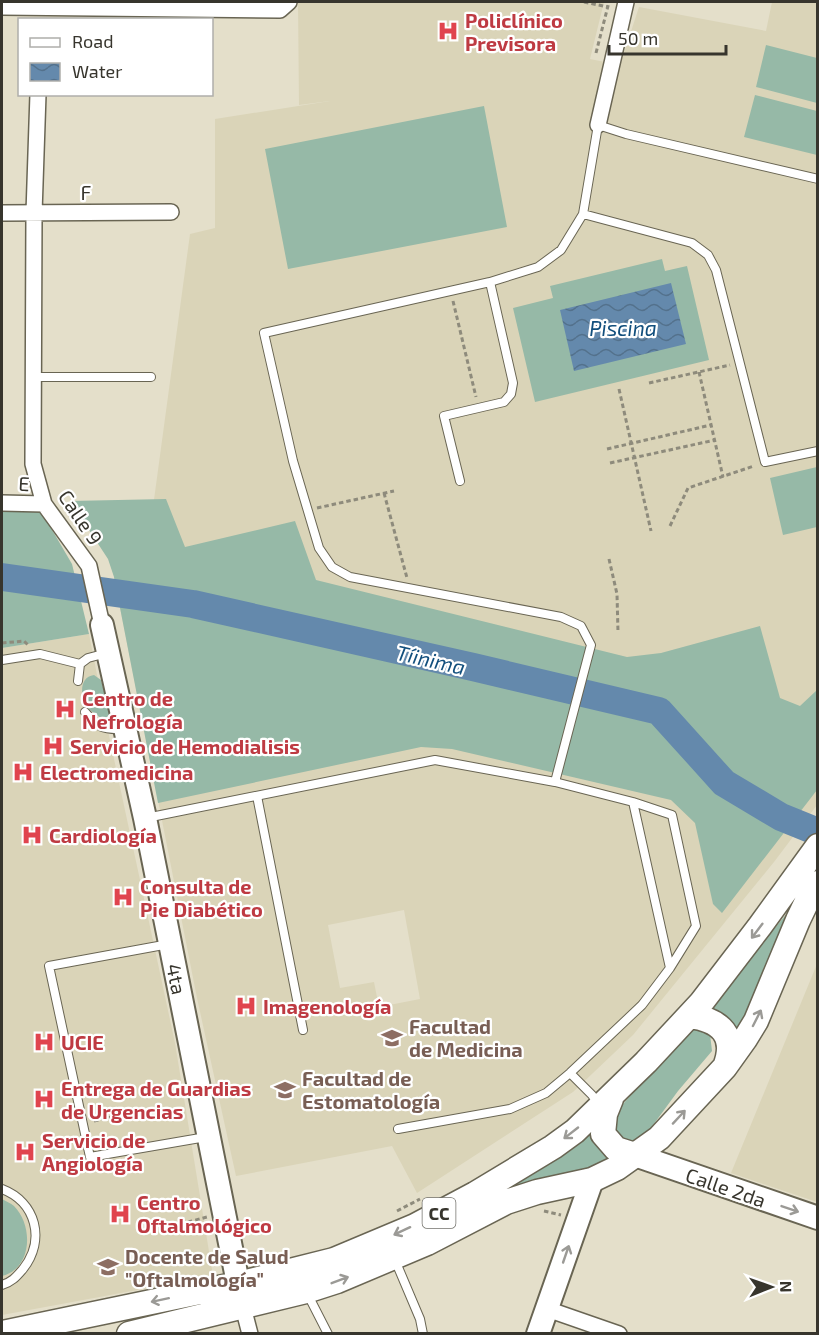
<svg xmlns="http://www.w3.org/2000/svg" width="819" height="1335" font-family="'Exo 2',sans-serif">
<defs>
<pattern id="water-waves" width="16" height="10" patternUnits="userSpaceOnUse" patternTransform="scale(1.5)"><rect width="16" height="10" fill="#6489ac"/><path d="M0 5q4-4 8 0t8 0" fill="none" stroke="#53718c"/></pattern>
</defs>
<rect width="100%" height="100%" fill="#e4dfca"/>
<!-- built -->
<path fill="#dad4b8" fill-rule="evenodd" d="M298,2H604L590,59L620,65L639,7L766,31L772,2H817V805L774,862L633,1035L573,1092L417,1193L392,1146L236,1176L197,998L114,577L148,544L190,234L215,228V119L330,101L299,105ZM404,910L420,999L379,1007L374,982L340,988L328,925Z
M89,634L108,731L175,1043L213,1276L2,1315V648Z
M817,964V1202L731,1173Z"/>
<!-- grass -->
<path fill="#96b9a7" d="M766,45L817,58V103L756,87Z
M755,95L817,111V155L744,137Z
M484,106L507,227L288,269L265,149Z
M662,259L665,271L687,266L709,360L535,402L513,308L553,298L550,286Z
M817,467V527L783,535L770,478Z
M2,495L34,499L72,564L89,634L2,648Z
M166,499L185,547L295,521L316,580L627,657L661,653L760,626L780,698L800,706L817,690V790L722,913L713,904L695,823L671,800L452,749L421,747L158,803L114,577L108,559L70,501Z
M94,675L101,680L110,714L107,717L101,718C97,715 92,712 89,709C80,699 78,677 94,675Z
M793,906L757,994L735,1033L708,1009Z
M696,1028L710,1034L712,1051L678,1091L645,1136L635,1141L625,1142L618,1139L613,1123L617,1111L655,1067L691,1030Z
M593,1125C593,1142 598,1152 613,1161L287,1281Z
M2,1199C5,1201 11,1203 14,1206C34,1226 32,1269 2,1276Z"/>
<!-- water -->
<path fill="url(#water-waves)" d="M671,283L686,344L574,371L560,310Z"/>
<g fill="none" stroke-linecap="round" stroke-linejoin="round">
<!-- river -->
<path stroke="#6489ac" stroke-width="28" d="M2,577L193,604L473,667L659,711L724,783L781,817L818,832"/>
<defs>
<path id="lane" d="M583,214L692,243L708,255L716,270L765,462L818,451
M34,377H151
M460,481L444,416L504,402L511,394L513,383L490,282
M2,660L40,654L80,664
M78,681L80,664L88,658L107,653
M85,712C98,727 102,730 122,729
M555,782L591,645L581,626L561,617L350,577L332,567L319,548L293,461L264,333L490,282L538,267L561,250L583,214L598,125L626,134L818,179
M257,796L303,1030
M633,802L672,815L696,926L670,968
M146,818L435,760L555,782L633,802L670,968L642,1005L570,1073L546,1093L510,1109L398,1129
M169,944L49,966L90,1157L206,1137
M570,1073L592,1095L599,1105
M2,1189C36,1202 46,1240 23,1269C16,1277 12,1282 2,1285
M395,1260L420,1319L423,1334
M308,1295L328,1334"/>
<path id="street" d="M2,7L280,10L289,2
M38,94L34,213L33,464L44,504L89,566L102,625
M598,125L626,2
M2,213L171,212
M2,503L44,504
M243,1307L250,1334
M547,1309L619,1334"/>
<path id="secondary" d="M102,625L145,818L242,1303
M635,1155L818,1218
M538,1334L592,1180"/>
<path id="primary" d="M690,1016C721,1020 737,1036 725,1067
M611,1099L605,1114L603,1134L616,1149L635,1155
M2,1333L238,1284L334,1260L415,1226L475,1194L553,1147L575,1131L646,1062L701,1003L760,926L818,846
M129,1334L306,1291L337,1281L427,1243L506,1202L537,1192L592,1180L617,1168L659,1138L725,1067L745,1039L756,1021L798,920L810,895L818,883"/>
</defs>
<!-- lane casing -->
<use href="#lane" stroke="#696553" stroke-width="10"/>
<!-- street casing -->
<use href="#street" stroke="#696553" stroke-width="18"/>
<!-- secondary casing -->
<use href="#secondary" stroke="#696553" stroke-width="26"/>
<!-- primary casing -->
<use href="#primary" stroke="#696553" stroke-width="27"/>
<!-- path -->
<path stroke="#8e8b7c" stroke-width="3" stroke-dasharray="4.5 3" stroke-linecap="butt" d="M584,2L608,7
M596,53L609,2
M453,301L476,397
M699,372L723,477
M649,383L730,365
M619,389L651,531
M607,449L711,425
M610,463L715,440
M384,493L407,578
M317,508L394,491
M670,526L688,488L754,466
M609,559L617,594L618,632
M2,643L24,641L28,645
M94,1121L117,1116
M397,1211L420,1199
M544,1211L561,1215
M188,1222L207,1217"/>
<!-- lane -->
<use href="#lane" stroke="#fff" stroke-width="8"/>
<!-- street -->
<use href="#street" stroke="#fff" stroke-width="15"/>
<!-- secondary -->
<use href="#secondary" stroke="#fff" stroke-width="22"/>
<!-- primary -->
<use href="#primary" stroke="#fff" stroke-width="24"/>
</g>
<!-- one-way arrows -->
<defs><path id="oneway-shaft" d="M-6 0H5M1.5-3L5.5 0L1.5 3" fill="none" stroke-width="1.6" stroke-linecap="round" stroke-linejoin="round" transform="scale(1.5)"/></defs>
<g stroke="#9b9a96">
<use href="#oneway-shaft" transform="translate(757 931) rotate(127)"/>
<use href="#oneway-shaft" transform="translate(757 1018) rotate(-63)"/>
<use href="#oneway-shaft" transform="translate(679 1117) rotate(-47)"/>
<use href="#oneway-shaft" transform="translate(571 1133) rotate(142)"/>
<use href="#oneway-shaft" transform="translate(790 1209) rotate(19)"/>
<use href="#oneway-shaft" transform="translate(402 1231) rotate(155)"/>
<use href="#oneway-shaft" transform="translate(566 1254) rotate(-71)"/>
<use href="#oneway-shaft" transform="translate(340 1280) rotate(-21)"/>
<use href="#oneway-shaft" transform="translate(160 1300) rotate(168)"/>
</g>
<!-- icons -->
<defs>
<symbol id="hospital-bare" viewBox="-9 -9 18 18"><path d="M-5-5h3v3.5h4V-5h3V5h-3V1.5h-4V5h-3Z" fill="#e0444e" stroke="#fff" stroke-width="2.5" paint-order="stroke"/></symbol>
<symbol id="university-bare" viewBox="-9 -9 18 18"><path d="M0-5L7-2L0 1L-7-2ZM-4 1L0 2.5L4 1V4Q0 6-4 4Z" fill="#8d6e63" stroke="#fff" stroke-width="2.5" paint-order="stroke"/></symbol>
</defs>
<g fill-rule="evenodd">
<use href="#hospital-bare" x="433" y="16" width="30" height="30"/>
<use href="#hospital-bare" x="50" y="694" width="30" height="30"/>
<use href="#hospital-bare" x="38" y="731" width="30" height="30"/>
<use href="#hospital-bare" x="8" y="757" width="30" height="30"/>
<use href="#hospital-bare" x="17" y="820" width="30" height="30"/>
<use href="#hospital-bare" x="108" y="882" width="30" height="30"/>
<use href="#hospital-bare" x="231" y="991" width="30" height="30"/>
<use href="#university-bare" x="377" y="1023" width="30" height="30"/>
<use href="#hospital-bare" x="29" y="1027" width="30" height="30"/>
<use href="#university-bare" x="270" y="1075" width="30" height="30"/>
<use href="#hospital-bare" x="29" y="1084" width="30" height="30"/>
<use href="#hospital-bare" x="10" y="1137" width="30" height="30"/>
<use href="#hospital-bare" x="105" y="1199" width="30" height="30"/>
<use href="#university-bare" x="93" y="1252" width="30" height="30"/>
</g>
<g text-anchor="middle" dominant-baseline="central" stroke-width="4.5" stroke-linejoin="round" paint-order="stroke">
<!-- shield labels -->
<rect fill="#fff" stroke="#73726c" stroke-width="1.5" x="422.5" y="1198" width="33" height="30" rx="4.5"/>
<g font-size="18" font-weight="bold" fill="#37352d">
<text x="439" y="1213">CC</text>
</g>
<!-- health labels -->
<g font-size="20" font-weight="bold" fill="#be3a42" stroke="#fff" text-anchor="start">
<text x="465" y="20">Policlínico<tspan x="465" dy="23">Previsora</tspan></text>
<text x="82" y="698">Centro de<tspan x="82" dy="23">Nefrología</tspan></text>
<text x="70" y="746">Servicio de Hemodialisis</text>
<text x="40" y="772">Electromedicina</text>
<text x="49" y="835">Cardiología</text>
<text x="140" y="886">Consulta de<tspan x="140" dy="23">Pie Diabético</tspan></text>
<text x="263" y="1006">Imagenología</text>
<text x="61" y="1042">UCIE</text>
<text x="61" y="1088">Entrega de Guardias<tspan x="61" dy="23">de Urgencias</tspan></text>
<text x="42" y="1140">Servicio de<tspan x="42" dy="23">Angiología</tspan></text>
<text x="137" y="1202">Centro<tspan x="137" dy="23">Oftalmológico</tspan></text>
</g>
<!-- street labels -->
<g font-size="20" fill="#37352d" stroke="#fff">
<text x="86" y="192">F</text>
<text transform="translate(24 483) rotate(3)">E</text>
<text transform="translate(81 517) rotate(56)">Calle 9</text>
<text transform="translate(177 979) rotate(78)">4ta</text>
<text transform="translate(726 1187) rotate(19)">Calle 2da</text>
</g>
<!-- education labels -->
<g font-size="20" font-weight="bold" fill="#785e54" stroke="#fff" text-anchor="start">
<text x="409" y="1026">Facultad<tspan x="409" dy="23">de Medicina</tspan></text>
<text x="302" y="1078">Facultad de<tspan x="302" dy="23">Estomatología</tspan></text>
<text x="125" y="1256">Docente de Salud<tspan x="125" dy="23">"Oftalmología"</tspan></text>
</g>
<!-- water labels -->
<g font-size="21" font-style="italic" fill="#124f7d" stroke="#fff">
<text x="623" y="327">Piscina</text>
<text transform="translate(431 659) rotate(13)">Tíinima</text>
</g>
</g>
<!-- border -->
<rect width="819" height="1335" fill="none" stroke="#37352d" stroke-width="6"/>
<!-- legend -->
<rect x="18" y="18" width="195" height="78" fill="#ffffff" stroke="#afaeab" stroke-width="1.5"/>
<rect x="30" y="38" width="30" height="9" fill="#ffffff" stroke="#afaeab" stroke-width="1.5"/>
<text x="72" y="48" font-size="18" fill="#37352d">Road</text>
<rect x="30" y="63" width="30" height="18" fill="url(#water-waves)" stroke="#afaeab" stroke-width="1.5"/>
<text x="72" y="78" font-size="18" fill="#37352d">Water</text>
<!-- north arrow -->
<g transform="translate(771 1287) rotate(89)" stroke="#ffffff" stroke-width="4.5" paint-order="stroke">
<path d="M0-4.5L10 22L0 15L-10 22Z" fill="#37352d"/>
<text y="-9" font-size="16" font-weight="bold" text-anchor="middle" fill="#37352d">N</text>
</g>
<!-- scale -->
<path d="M609 45v9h117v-9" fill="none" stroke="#37352d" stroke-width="3"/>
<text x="618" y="45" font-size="18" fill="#37352d" stroke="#ffffff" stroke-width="4.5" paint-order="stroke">50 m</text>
</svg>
